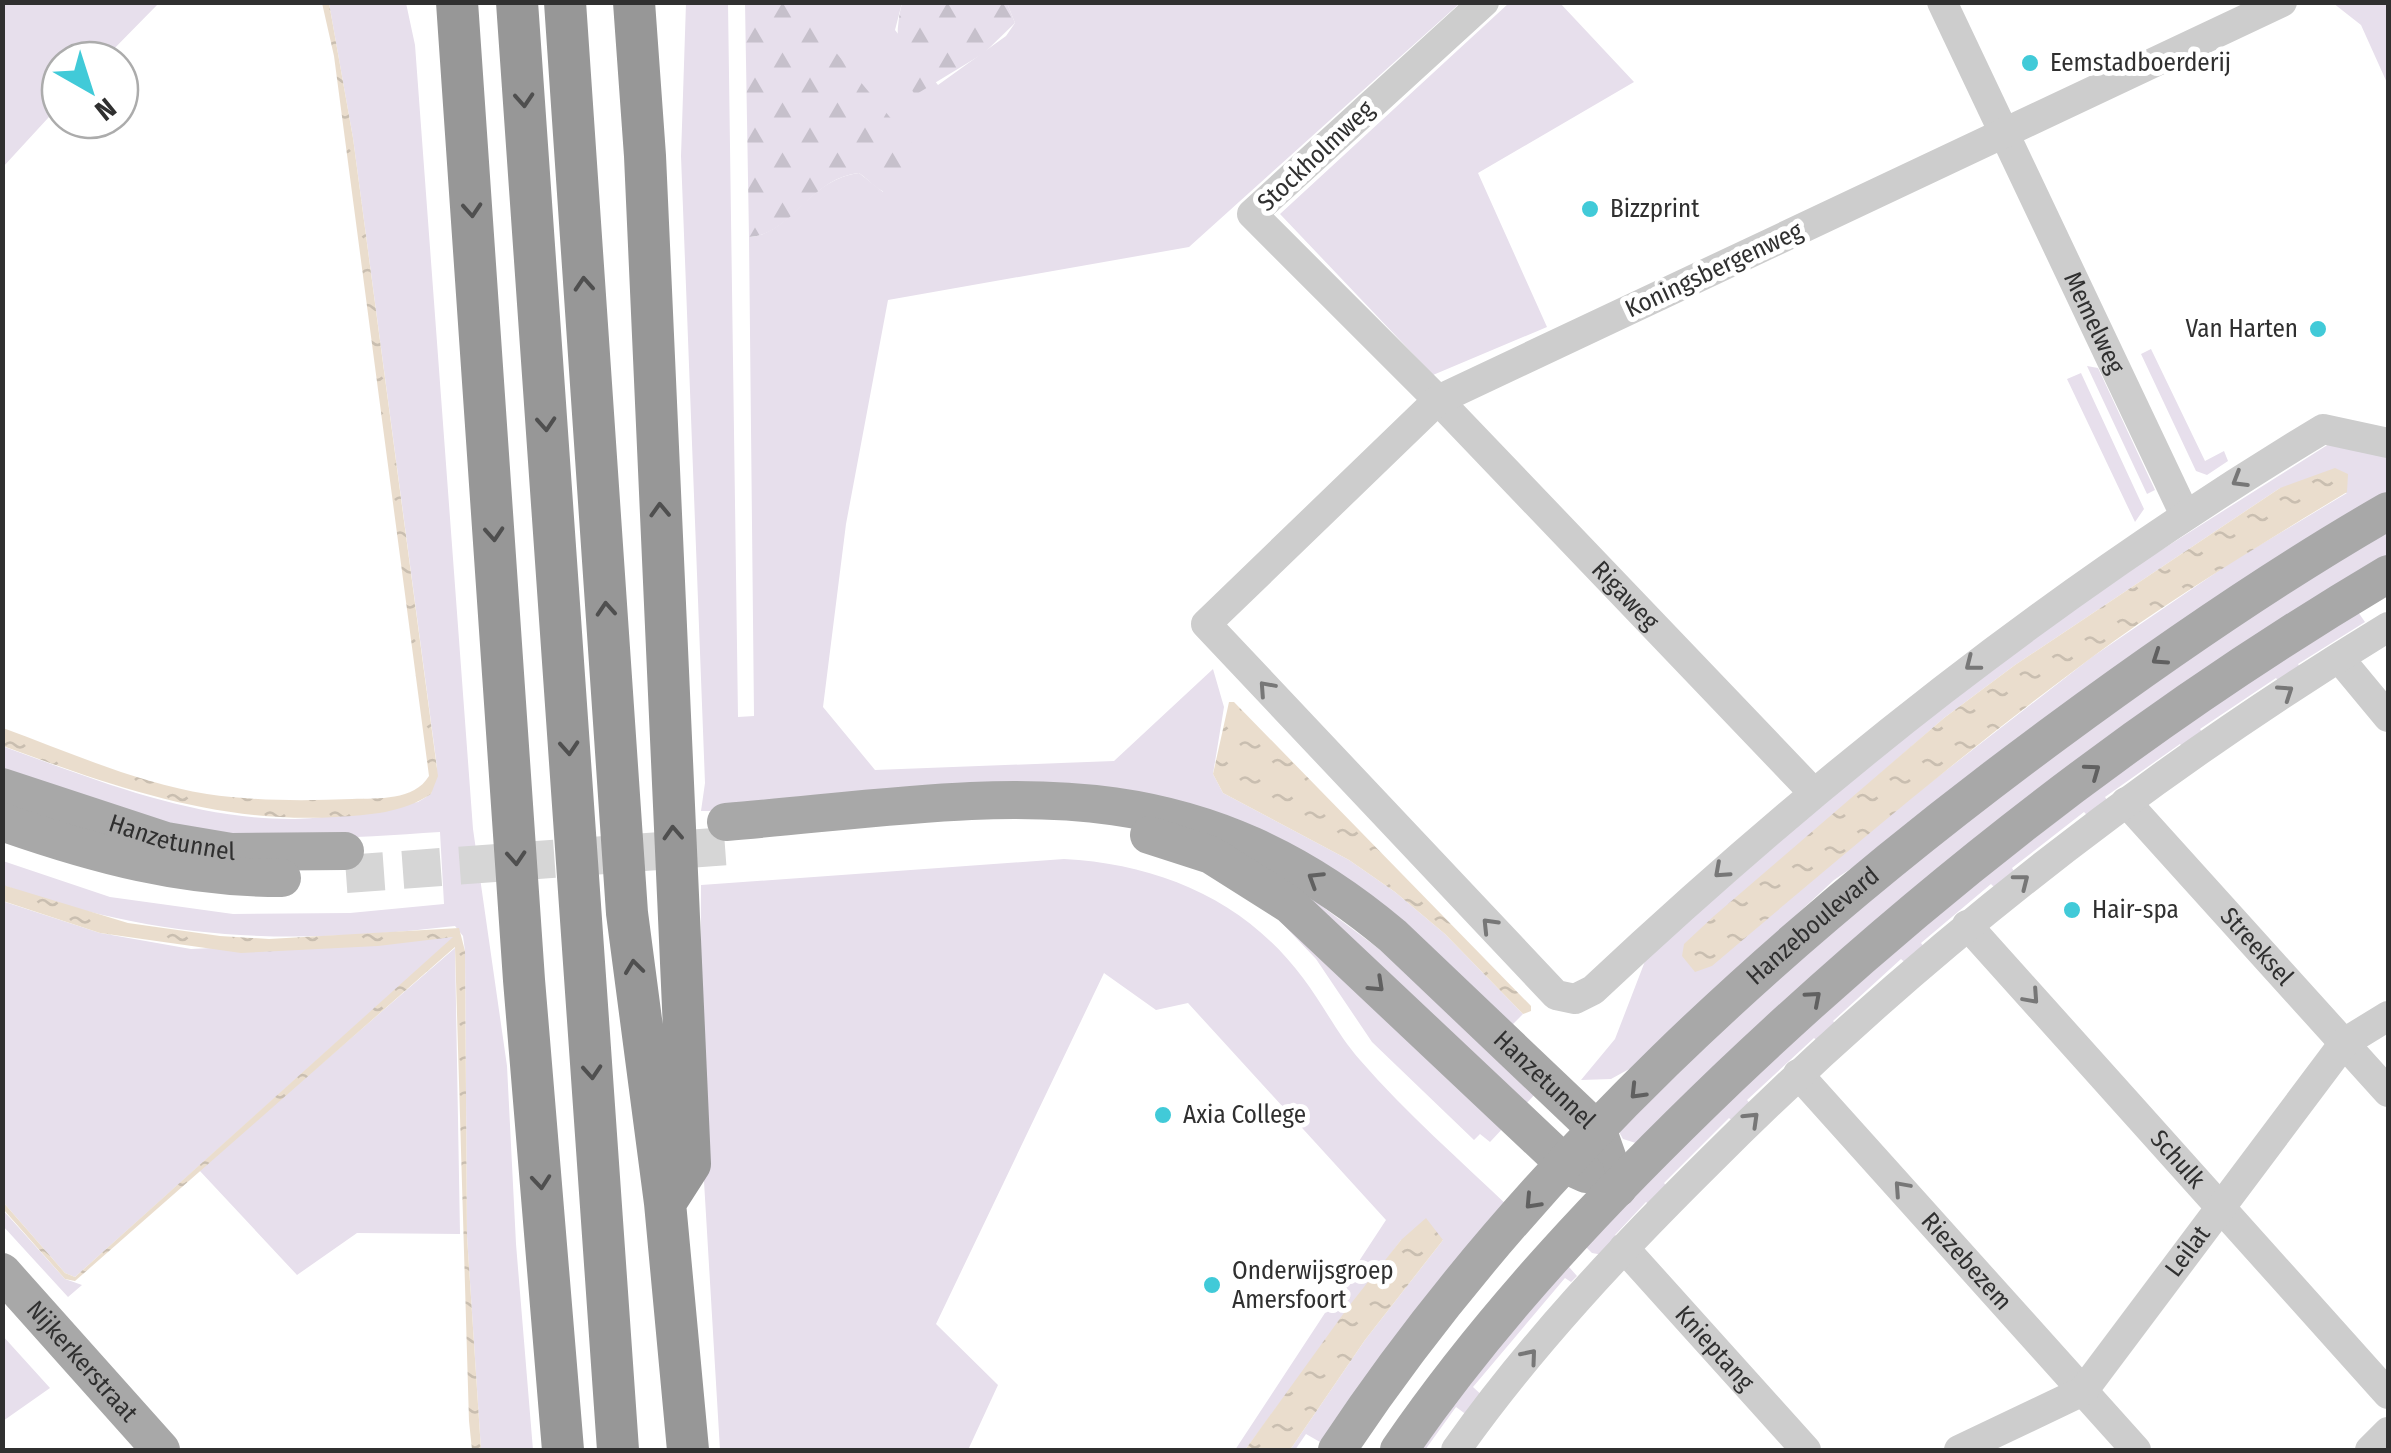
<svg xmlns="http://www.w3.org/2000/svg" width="2391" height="1453" font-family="'Fira Sans Condensed',sans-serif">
<defs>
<pattern id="forest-firs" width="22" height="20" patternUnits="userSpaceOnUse" patternTransform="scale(2.5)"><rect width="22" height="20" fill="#e7dfec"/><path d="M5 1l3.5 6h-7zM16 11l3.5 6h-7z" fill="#c6c0cb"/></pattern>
<pattern id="water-ripples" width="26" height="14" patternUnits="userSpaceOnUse" patternTransform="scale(2.5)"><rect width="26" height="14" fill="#eaddcd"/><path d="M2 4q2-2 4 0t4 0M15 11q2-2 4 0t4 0" fill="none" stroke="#c9beb0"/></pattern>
</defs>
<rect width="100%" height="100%" fill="#fff"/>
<!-- green -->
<path fill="#e7dfec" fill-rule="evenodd" d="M3,3H159L103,60H60V105L3,167Z
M329,3H406L415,45L473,829L507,1066L516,1244L533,1450H481L467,1236L465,951L463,936L455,926C289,945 161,942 3,885V861L110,897L233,914L350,913L444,904L440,832C361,837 280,844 202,830C133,818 68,792 3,769L2,746C96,780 193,820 295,819C335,818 378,808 418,802L431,794L437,767L353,138Z
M686,3H728L738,717L754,716L749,237C792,234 808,179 859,173L883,192L850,73L792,3H902L895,30L938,85L1006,36L1015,23L1007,3H1460L1189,247L888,300L846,524L823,707L875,770L1114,761L1213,669L1224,707L1213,774L1223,793L1349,860L1395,892L1445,934L1523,1014L1511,1026L1199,815L701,811L705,783L681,156Z
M1509,3H1560L1634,82L1478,173L1547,327L1433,375L1280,214Z
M2333,3H2388V85L2361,25Z
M2151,349L2205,461L2224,451L2228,461L2207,475L2196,471L2141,354Z
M2087,366L2098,368L2155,490L2147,494Z
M2081,373L2144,509L2135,522L2067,379Z
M2329,444L2388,451V503L1834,880L1631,1068L1611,1079L1581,1080L1615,1039L1647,956L2000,652ZM2280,488L2347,493L2233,561L2092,657L1917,793L1685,944L1944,718L2015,665Z
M2388,519V565L1639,1144L1623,1139L1619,1132L1622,1118L1884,875Z
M2358,612L2365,622L2298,664L2303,672L2282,685L2276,678L2200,729L2205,737L2186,751L2180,744L2105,797L2110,805L2091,819L2084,812L2012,868L2017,876L1998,891L1991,884L1921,943L1927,951L1909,966L1901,959L1833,1021L1839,1028L1821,1044L1814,1038L1747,1100L1754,1108L1736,1124L1729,1118L1664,1183L1670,1190L1654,1208L1646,1202L1615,1235L1621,1241L1603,1255L1592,1253L1579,1240L1637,1179L2090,780Z
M1064,859C1159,864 1245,900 1303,978C1323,1004 1337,1034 1360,1060C1407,1114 1460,1160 1511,1209L1381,1373L1320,1442L1306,1434L1295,1450H1290L1365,1340L1443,1240H1401L1245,1450H1235L1386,1220L1188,1003L1156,1010L1104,973L936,1324L998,1385L968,1450H720L700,1114L701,885Z
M1264,863L1414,975L1538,1091L1524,1106Z
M1241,880L1505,1126L1490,1142L1480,1134L1474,1140L1372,1042L1316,959Z
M2,901L100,933L191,949L454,937L75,1277L65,1273L3,1202Z
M455,948L460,1234L357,1233L297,1275L199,1170Z
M2,1209L65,1279L82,1285L68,1297L3,1226Z
M1562,1259L1577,1276L1571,1282L1565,1278L1473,1387L1486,1399L1471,1418L1456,1407L1425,1450H1408Z
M2,1335L50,1388L3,1421H2Z"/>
<!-- forest -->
<path fill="url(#forest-firs)" d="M745,3H792L803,13L914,146C915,163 913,200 885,192C877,190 867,178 859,173C810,178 793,234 749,237Z
M902,3H1007L1015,23L984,53L915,95C896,67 894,34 902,3Z"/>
<!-- water -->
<path fill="url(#water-ripples)" d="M322,3H329L353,138L438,776L431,794C403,813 369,815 336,817C217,824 112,786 3,746V728C69,752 137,783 207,794C255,801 304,801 352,799C378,798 414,801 429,776L334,56Z
M2335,468L2348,474L2347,492C2260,545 2173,597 2091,658C1960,755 1836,861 1712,966L1695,972L1682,956L1684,944L1714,916L1944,718L2015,665L2280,488Z
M1229,702H1234L1531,1006V1011L1523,1014L1445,934L1395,892L1349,860L1223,793L1213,774Z
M3,885L128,923L220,936L269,939L459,928L465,951L467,1236L481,1450H472L469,1421L455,947L75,1281L65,1279L3,1209V1202L65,1273L75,1277L453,937L378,946L241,953L100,933L3,901Z
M1426,1218L1443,1240L1365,1340L1290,1450H1245L1349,1306L1401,1240Z"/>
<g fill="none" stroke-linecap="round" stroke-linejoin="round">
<!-- major-tunnel -->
<path stroke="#d6d6d6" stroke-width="38" stroke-dasharray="38 19" stroke-linecap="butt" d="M346,874L728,846"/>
<!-- minor -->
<g stroke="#cdcdcd" stroke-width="30">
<path id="s1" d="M1484,2L1252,214L1438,400L1812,791"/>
<path id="s2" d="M1942,2L2184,513"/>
<path d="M2282,2L1438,400L1206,624L1556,995L1575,999L1593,990C1821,776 2055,591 2323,429L2388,443"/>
<path d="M2339,658L2388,717"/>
<path id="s3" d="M2126,802L2388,1092"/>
<path id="s4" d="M1967,925L2388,1394"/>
<path id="s5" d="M1798,1074L2136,1450"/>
<path id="s6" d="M1624,1248L1806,1450"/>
<path d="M1456,1450C1530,1345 1620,1250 1711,1160C1915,956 2142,777 2388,627"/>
<path id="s7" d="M1959,1450L2083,1391L2344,1043L2388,1016"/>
<path d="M2370,1450L2388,1432"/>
</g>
<!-- major -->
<g stroke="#a8a8a8" stroke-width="38">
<path id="s8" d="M2,787L166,841L231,852L345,851"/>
<path d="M2,822C96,855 183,878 282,878"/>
<path id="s9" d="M726,822C986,800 1176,753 1393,936L1598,1131L1618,1188"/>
<path d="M1149,835L1211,855L1290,905L1566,1165L1586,1174"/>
<path id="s10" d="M2,1272L161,1450"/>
<path id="s11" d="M1337,1450C1524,1168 1784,933 2055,733C2162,654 2273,577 2388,511"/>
<path d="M1399,1450C1493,1313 1609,1192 1729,1077C1930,886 2150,715 2388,574"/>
</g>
<!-- highway -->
<path stroke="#979797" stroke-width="42" d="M457,2L524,980L563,1450
M517,2L618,1450
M565,2L627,913L665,1203L688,1450
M634,2L645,156L690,1164L665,1203"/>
</g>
<!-- one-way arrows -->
<defs><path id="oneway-chevron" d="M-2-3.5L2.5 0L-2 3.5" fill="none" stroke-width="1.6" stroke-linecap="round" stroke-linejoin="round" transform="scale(2.5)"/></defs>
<g stroke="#4f4f4f">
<use href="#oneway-chevron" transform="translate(524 100) rotate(86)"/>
<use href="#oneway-chevron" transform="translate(472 210) rotate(86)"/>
<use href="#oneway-chevron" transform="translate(584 284) rotate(-94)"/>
<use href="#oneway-chevron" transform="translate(546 424) rotate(86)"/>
<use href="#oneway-chevron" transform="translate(660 510) rotate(-92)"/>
<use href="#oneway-chevron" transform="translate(494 534) rotate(86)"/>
<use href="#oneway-chevron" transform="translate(606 609) rotate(-94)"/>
<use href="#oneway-chevron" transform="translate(569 748) rotate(86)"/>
<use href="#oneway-chevron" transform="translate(673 833) rotate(-93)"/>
<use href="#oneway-chevron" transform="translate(516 858) rotate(86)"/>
<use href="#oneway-chevron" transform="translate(634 967) rotate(-97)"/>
<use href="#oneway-chevron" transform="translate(592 1072) rotate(86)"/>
<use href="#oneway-chevron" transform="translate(541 1182) rotate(85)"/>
</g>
<g stroke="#777">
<use href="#oneway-chevron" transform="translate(2239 480) rotate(149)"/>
<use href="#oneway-chevron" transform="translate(1972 664) rotate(142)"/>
<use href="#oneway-chevron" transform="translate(1266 688) rotate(-132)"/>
<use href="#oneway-chevron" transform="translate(2286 692) rotate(-34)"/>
<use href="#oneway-chevron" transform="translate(1721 871) rotate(138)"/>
<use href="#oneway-chevron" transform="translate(2022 881) rotate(-38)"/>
<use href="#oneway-chevron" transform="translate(1489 925) rotate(-134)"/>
<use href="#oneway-chevron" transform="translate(2032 997) rotate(48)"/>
<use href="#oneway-chevron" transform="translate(1752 1119) rotate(-44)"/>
<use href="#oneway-chevron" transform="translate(1901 1188) rotate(-132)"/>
<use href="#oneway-chevron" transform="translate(1530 1356) rotate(-50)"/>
</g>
<g stroke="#606060">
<use href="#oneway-chevron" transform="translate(2159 658) rotate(146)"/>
<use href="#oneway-chevron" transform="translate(2093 771) rotate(-36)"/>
<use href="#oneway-chevron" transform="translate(1315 879) rotate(-148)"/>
<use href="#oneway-chevron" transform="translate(1377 985) rotate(43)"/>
<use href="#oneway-chevron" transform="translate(1814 998) rotate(-41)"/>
<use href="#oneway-chevron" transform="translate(1637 1092) rotate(134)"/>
<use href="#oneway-chevron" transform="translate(1532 1202) rotate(133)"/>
</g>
<!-- markers -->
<g fill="#41cad8" stroke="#fff" stroke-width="4">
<circle cx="2030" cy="63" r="10"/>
<circle cx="1590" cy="209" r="10"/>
<circle cx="2318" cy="329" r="10"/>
<circle cx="2072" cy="910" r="10"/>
<circle cx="1163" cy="1115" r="10"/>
<circle cx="1212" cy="1285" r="10"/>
</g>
<g text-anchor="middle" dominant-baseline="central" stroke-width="10" stroke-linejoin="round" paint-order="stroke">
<!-- poi labels -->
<g font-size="25" fill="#303030" stroke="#fff" text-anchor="start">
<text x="2050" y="63">Eemstadboerderij</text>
<text x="1610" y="209">Bizzprint</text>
<text x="2298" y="329" text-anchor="end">Van Harten</text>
<text x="2092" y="910">Hair-spa</text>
<text x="1183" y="1115">Axia College</text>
<text x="1232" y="1271">Onderwijsgroep<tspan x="1232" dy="29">Amersfoort</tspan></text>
</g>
<!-- street labels -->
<g font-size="25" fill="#303030" stroke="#fff">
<text transform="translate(1316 156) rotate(-43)">Stockholmweg</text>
<text transform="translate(1714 270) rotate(-25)">Koningsbergenweg</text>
<text stroke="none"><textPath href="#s2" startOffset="355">Memelweg</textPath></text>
<text stroke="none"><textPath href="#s1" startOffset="848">Rigaweg</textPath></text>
<text stroke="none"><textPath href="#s8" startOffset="178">Hanzetunnel</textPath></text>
<text stroke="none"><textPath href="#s11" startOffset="710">Hanzeboulevard</textPath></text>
<text stroke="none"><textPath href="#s3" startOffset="195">Streeksel</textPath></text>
<text stroke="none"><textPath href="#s9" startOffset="910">Hanzetunnel</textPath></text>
<text stroke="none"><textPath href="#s4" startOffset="315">Schulk</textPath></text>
<text stroke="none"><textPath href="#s7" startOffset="312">Leilat</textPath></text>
<text stroke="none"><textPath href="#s5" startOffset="252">Riezebezem</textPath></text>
<text stroke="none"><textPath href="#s6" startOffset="135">Knieptang</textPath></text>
<text stroke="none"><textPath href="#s10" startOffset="120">Nijkerkerstraat</textPath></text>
</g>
</g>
<!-- border -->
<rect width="2391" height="1453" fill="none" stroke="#303030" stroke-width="10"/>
<!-- north arrow -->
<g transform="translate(90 90) rotate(141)"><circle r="48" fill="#ffffff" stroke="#acacac" stroke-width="2.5"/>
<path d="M0-8L18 38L0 25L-18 38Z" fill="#41cad8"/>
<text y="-15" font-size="28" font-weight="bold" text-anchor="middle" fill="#303030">N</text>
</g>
</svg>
